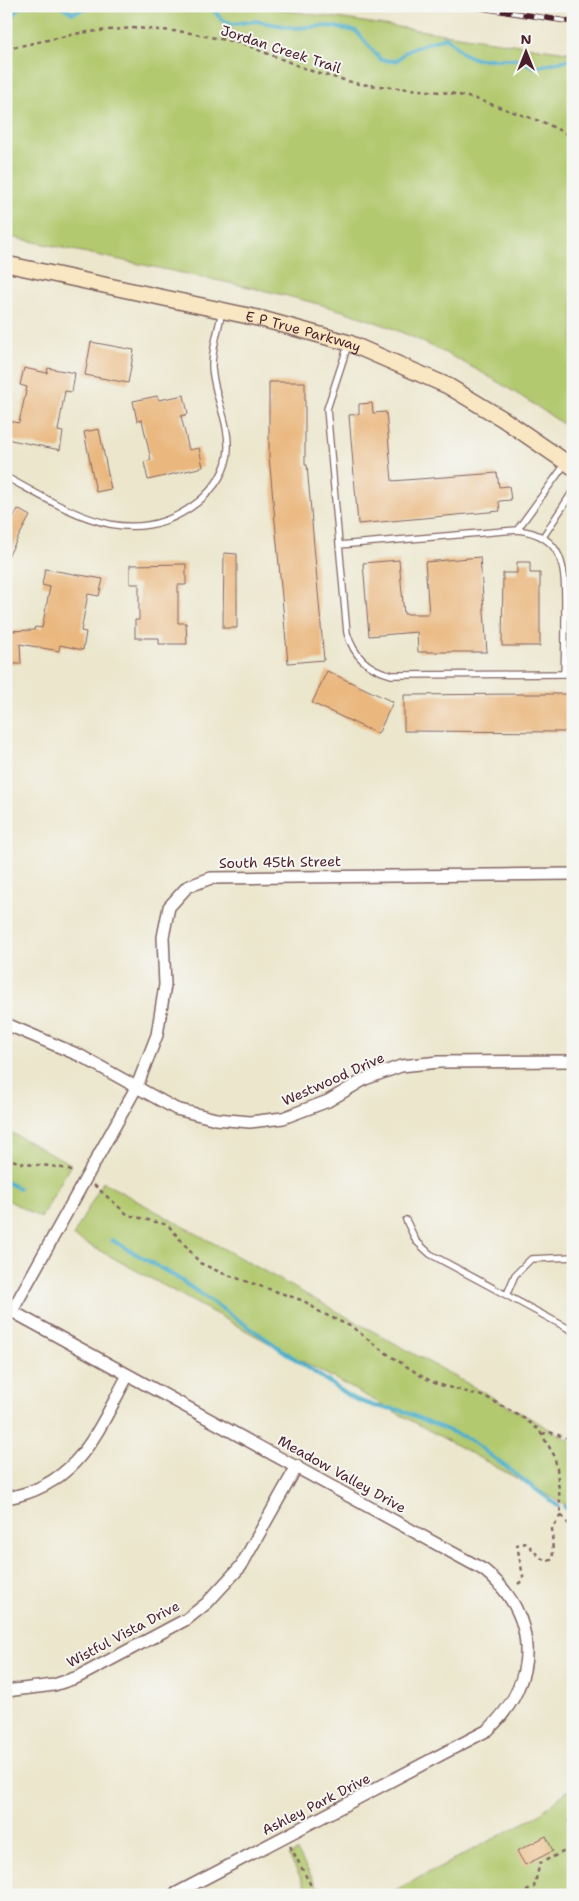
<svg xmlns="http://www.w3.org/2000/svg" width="579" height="1901" font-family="'Shantell Sans',sans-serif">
<rect width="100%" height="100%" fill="#f6f6f2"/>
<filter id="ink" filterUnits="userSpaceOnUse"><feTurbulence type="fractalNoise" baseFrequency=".02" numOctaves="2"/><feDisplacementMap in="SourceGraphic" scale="10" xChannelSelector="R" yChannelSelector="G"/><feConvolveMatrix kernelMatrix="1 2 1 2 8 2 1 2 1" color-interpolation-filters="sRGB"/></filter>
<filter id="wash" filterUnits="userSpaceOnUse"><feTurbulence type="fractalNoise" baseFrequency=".0096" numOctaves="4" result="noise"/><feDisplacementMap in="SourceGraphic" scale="20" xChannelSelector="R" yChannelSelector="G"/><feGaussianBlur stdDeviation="1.12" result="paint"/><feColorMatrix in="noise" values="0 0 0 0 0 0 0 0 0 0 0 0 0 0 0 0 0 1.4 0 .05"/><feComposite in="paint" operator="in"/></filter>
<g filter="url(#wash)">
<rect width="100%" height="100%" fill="#ebe6cc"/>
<!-- green -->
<path fill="#b2c96f" stroke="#7e744d" d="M6,6H256L573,53V431C515,390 455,354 389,327C330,304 268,291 206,278C139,264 73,250 6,236Z
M6,1130L71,1164L41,1218L6,1199Z
M103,1182L573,1442V1509L73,1236Z
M573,1786V1895H386L537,1816Z
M297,1851L322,1895H310L289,1856Z"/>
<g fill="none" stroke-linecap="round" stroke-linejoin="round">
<!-- stream -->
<path stroke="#4caecb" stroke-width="4" d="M62,6L72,13L92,6
M152,6H167
M210,6L222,20L233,24L256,21L294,28L328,26L356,31L381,60L396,61L408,50L446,37L464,54L476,59H519L534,67L573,59
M6,18L12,17L20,6
M6,1182L19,1188
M112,1240L176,1277L352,1398L374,1406L400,1410L469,1439L558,1506
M565,1507L573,1514"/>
</g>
<g id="blocks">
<!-- building -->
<path fill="#eab77e" d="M91,342L134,350L128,383L85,375Z
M24,368L47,373L48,368L75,373L72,392L65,391L58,431L63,432L60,450L6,439L9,421L19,423L27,387L20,385Z
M269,382H305V465H307L324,660L288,663L269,456Z
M184,395L188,414L181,416L189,450L199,448L203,467L148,480L144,462L151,460L142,420L137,421L133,401L157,396L159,400Z
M372,403L373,413L386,412L392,481L497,473L499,487L509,486L511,500L499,501L500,511L358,524L349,415L359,414V404Z
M99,429L111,489L96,492L84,432Z
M18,509L30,516L6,560V531Z
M224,553L237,554V628H223Z
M480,557L487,652H418L417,632L369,636L363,563L399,560L404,614H429L425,562Z
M517,562H530V573H540V646H502L503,573H517Z
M186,564V585H178V623H186L187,644H159V638H135V620H139V584H130V565Z
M45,569L103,579L99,596L88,594L81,631L86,632L83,650L60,645L59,651L20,644L21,664H7V631L34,630L35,627L42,628L50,587L42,585Z
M327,671L393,702L378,734L312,703Z
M523,694H573V732L404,731V695Z
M546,1836L553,1851L525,1865L517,1851Z"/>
</g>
</g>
<g filter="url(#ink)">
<use href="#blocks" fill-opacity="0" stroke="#826563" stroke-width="1"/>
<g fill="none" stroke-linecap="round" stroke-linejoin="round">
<defs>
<path id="service" d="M348,345L327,409L347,633C354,656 367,669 392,675L573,674
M6,477C68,510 131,555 198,502C214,489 228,470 228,448C229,420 213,394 212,366C212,348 219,328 222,310
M517,530L566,463
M543,537L573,491
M339,545L517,530C567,535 565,572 565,612C565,632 565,653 564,674
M406,1220L416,1241L430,1254L573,1331
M507,1294L515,1275L531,1259L573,1257"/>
<path id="minor" d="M6,1024L81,1056L176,1109L216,1119L250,1122L283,1118L328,1101L365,1079L401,1066L439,1062L573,1061
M6,1308L484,1570C539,1615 540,1681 488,1730L173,1895
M12,1311L137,1086L157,1035L165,985L163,937L169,907L187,887L211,878L573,874
M6,1498C78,1486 97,1432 128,1375
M6,1691L54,1685L78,1677L187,1619L207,1603L241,1566L297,1466"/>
<g id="secondary">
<path id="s1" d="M6,264L262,319L349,343L448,386L503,419L573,467"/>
</g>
</defs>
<!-- service casing -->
<use href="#service" stroke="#826563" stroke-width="8"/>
<!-- minor casing -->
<use href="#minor" stroke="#826563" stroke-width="14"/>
<!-- secondary casing -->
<use href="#secondary" stroke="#826563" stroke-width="18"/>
<!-- path -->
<path stroke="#826563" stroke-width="2.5" stroke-dasharray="4 4" stroke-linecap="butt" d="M6,49L80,33L108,30L136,28L185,32L241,43L314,72L359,84L450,93L476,99L545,123L573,137
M6,1156C26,1171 53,1160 75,1173
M94,1185L128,1215L168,1225L200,1263L222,1273L304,1301L320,1312L352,1327L383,1351L423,1377L437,1384L486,1397L525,1419L539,1430L554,1455L557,1468L561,1515L573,1529
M542,1434L549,1432L573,1440
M518,1584L523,1580V1576L517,1545L526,1543C535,1550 541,1565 553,1559L552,1528L561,1515
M573,1812L569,1820L573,1840
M290,1846L316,1895
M519,1895L534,1887L540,1863L573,1847"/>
<!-- service -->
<use href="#service" stroke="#fff" stroke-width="5.5"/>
<!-- minor -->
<use href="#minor" stroke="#fff" stroke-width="11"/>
<!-- secondary -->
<use href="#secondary" stroke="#f9e7c3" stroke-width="15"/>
<defs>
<path id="rail" d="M468,6L573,22"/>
</defs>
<!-- rail casing -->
<use href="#rail" stroke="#4a1f2b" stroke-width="5.5"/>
<!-- rail -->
<use href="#rail" stroke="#f6f6f2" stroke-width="4" stroke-dasharray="11" stroke-linecap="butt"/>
</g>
</g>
<g text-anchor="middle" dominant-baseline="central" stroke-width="4" stroke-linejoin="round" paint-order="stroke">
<!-- street labels -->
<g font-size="14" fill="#4a1f2b" stroke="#f6f6f2">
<text transform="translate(281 49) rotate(18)">Jordan Creek Trail</text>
<text stroke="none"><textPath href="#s1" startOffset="305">E P True Parkway</textPath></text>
<text transform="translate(280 862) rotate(-1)">South 45th Street</text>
<text transform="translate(333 1079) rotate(-24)">Westwood Drive</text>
<text transform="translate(342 1474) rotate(29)">Meadow Valley Drive</text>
<text transform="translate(123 1634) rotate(-28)">Wistful Vista Drive</text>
<text transform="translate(316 1804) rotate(-27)">Ashley Park Drive</text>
</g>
</g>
<!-- margin -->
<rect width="579" height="1901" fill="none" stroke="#f6f6f2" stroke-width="25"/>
<!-- north arrow -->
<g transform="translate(526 52)" stroke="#f6f6f2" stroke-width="4" paint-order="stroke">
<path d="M0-4L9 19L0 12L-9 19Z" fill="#4a1f2b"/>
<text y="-8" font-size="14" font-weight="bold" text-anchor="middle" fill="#4a1f2b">N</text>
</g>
</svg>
